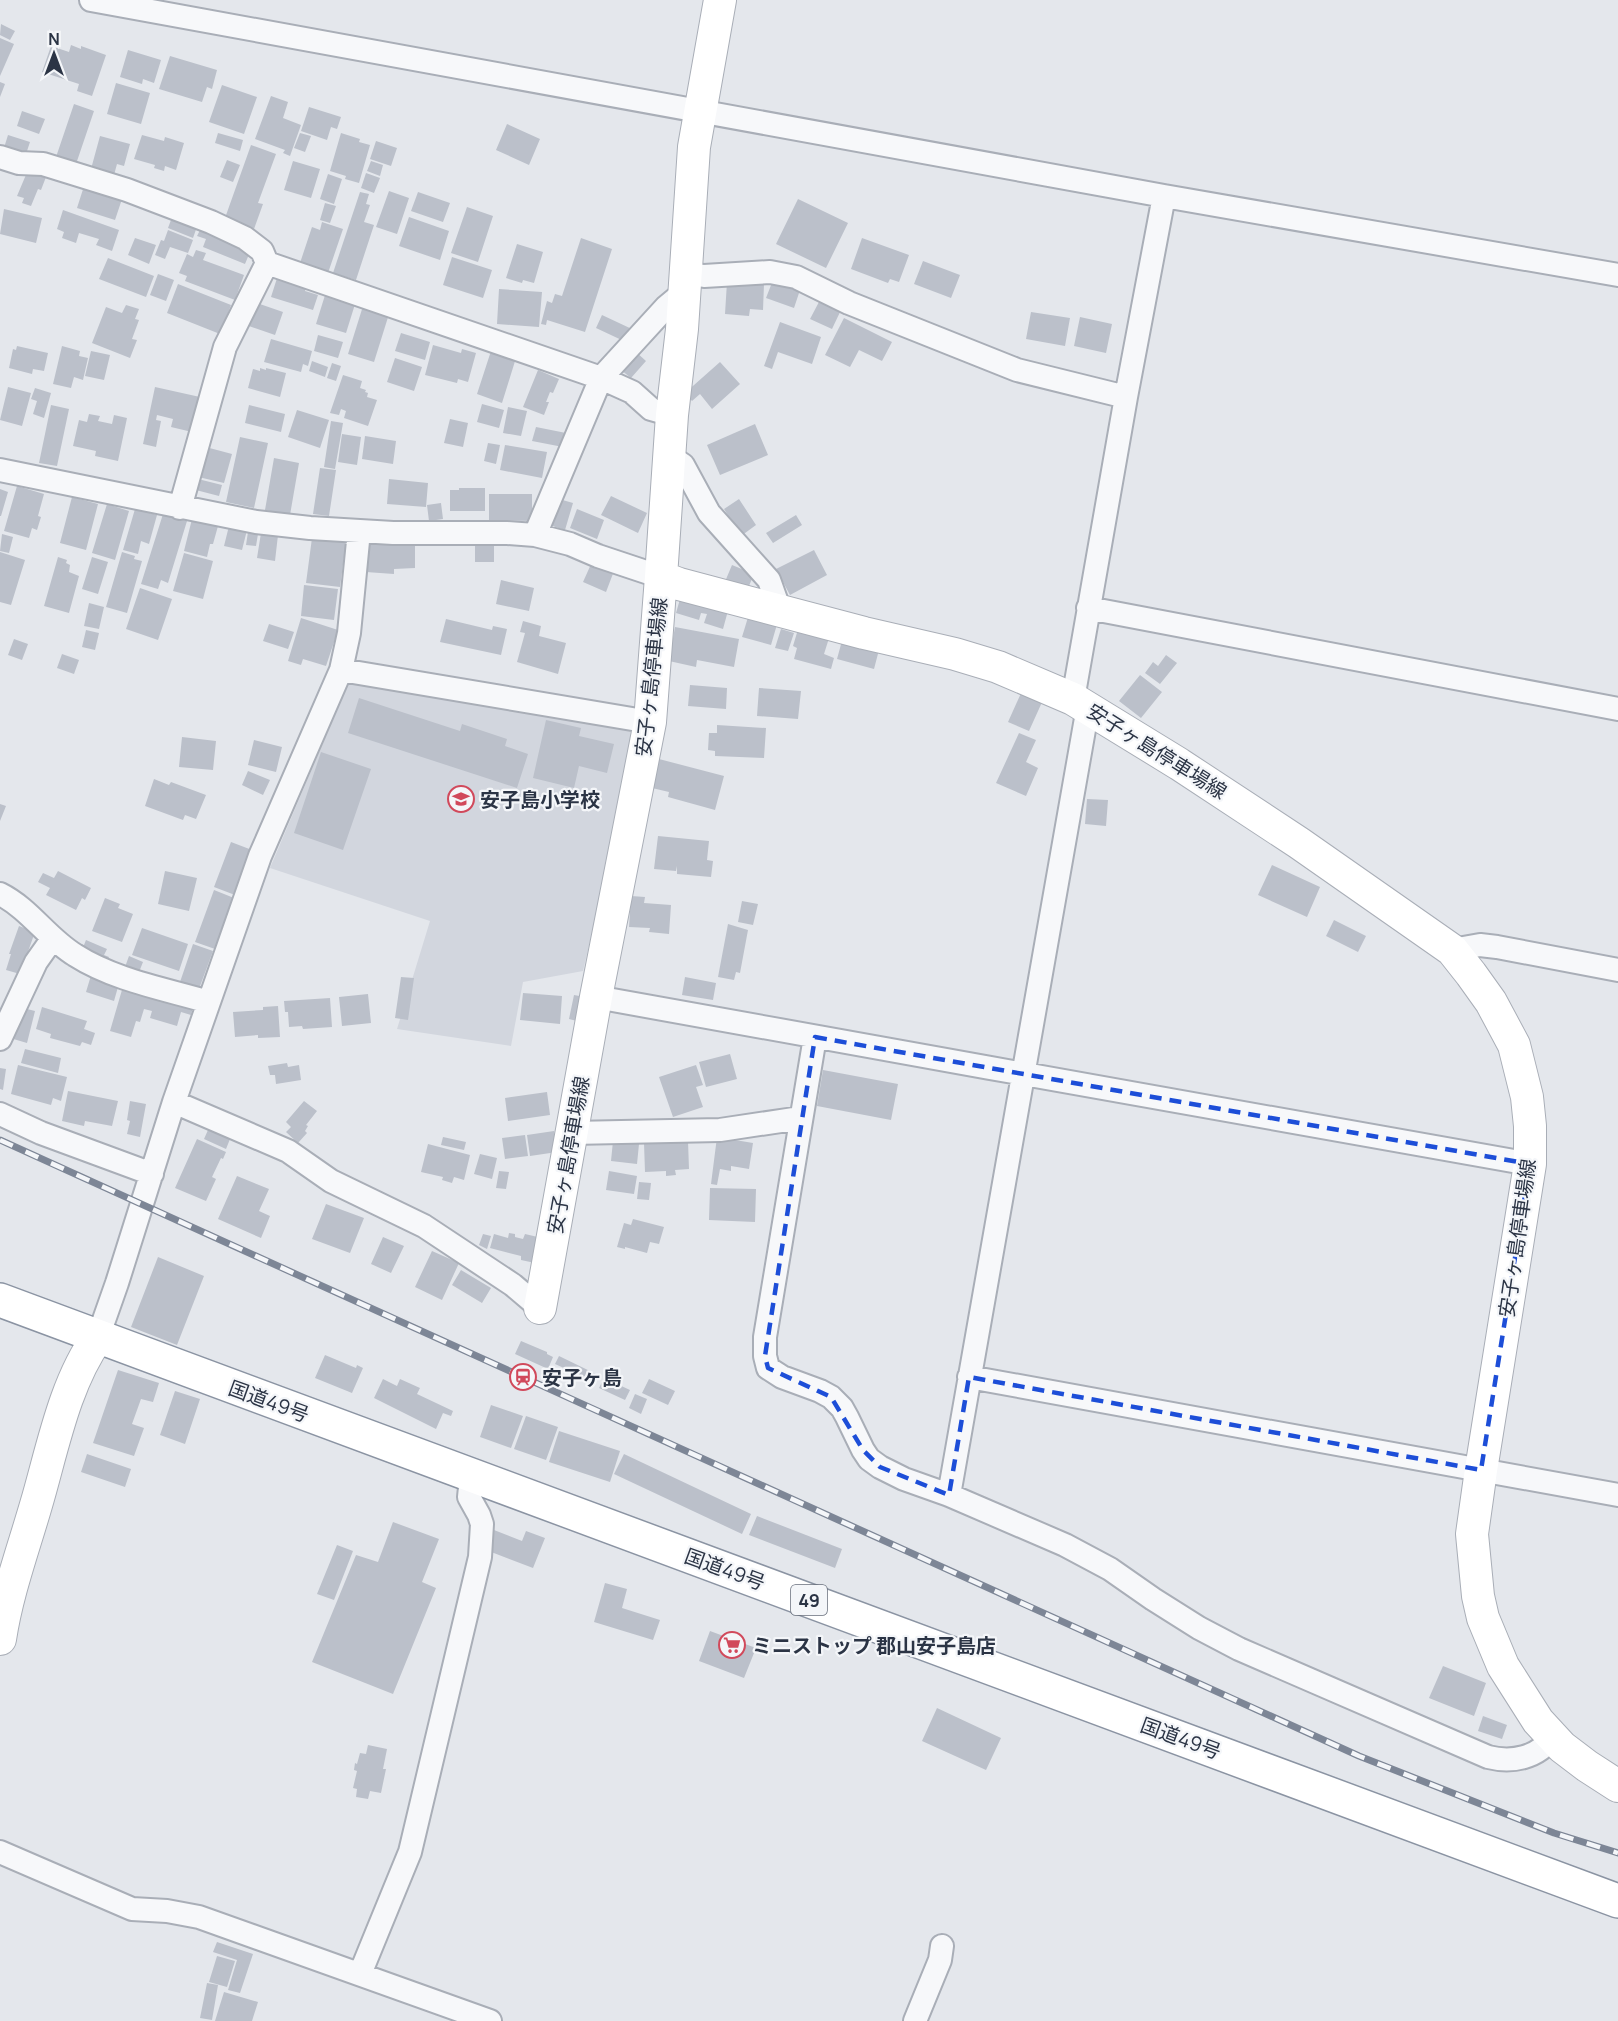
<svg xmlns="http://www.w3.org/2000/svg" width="1618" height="2021" font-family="Manrope,'Noto Sans JP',sans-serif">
<rect width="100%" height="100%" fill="#e4e7ec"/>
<!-- built -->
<path fill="#d2d6de" d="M350,679L639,731L583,971L523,982L511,1046L397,1029L430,921L270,868Z"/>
<!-- building -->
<path fill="#bbc0ca" d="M1,24L15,31L10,40L0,35Z
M0,38L14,44L0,76Z
M71,45L81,49V46L106,55L92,96L77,91L79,84L42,72L51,46L69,52Z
M128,50L161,60L154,83L143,79L142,84L120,77Z
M170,56L217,70L212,89L207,87L202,102L159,89Z
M0,82L5,84L0,97Z
M116,83L150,93L141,124L107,114Z
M222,85L257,97L244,134L209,122Z
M271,96L288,102L283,118L301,125L290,156L283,153L285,150L255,139Z
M74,104L94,111L75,167L55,160Z
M309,107L341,117L337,129L331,127L327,140L301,131Z
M22,111L45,119L39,134L17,126Z
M507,124L540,139L529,165L496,150Z
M218,133L243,140L240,151L215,143Z
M300,133L311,136L305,152L294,148Z
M341,133L360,139L359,142L370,145L359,183L345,179L346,176L330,171Z
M8,135L30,142L25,157L3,151Z
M142,135L164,141L165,137L184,143L176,170L165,166L164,171L154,168L155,165L134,159Z
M100,136L130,144L124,166L117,164L114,175L91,169Z
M376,141L397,148L391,166L370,159Z
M251,145L276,154L258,203L263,204L254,229L225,218Z
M227,160L240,165L233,182L220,177Z
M293,161L320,169L311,198L284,190Z
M371,161L383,165L380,176L367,171Z
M28,170L46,177L41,190L38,189L31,206L22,203L24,198L17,196Z
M366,173L380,178L374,193L361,188Z
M328,174L342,179L334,204L320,199Z
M85,183L123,196L115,220L77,208Z
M389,191L409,198L397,234L376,227Z
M360,192L369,194L366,204L370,205L364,222L374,225L356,280L333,273Z
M418,192L450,203L443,222L411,211Z
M798,199L848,223L826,268L776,244Z
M325,203L336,206L330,223L320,220Z
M467,207L493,216L478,262L451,253Z
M4,209L42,218L36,243L0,234Z
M63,210L119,230L112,251L96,245L99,239L79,233L76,243L62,238L64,232L57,229Z
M174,212L199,221L193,238L168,228Z
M409,217L449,231L440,260L399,246Z
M322,222L343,229L328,273L299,266L312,227L320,230Z
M202,226L252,247L245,264L203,247L206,239L197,236Z
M168,230L193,240L188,253L170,247L165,259L155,255L161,240L164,241Z
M135,238L156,245L149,264L128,255Z
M581,238L612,249L585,332L547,320L546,325L541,324L547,301L552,303L555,294L562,296Z
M862,238L909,255L899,282L890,279L888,283L851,269Z
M517,244L543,252L534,283L523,280L522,283L506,278Z
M196,250L206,253L203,260L244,275L235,300L185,281L187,276L179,273L187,254L193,257Z
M452,257L492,270L483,298L443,285Z
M108,258L154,276L146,297L99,279Z
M923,261L960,275L951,298L914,284Z
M158,274L174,280L166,301L150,295Z
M278,275L307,284L305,291L318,295L313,310L271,297Z
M773,280L800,290L794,308L766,298Z
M727,282L764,284L763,310L750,309L749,316L725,314Z
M178,284L231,305L220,334L167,313Z
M499,289L542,292L539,327L497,324Z
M326,292L356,301L346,333L316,324Z
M820,300L841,310L832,329L810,319Z
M254,302L283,312L275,335L246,325Z
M126,305L139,309L135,319L139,320L132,339L137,340L130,358L92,343L106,307L122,313Z
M363,306L389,314L374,362L348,354Z
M1031,312L1070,318L1065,346L1026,339Z
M602,315L634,330L628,343L596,328Z
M1080,317L1112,324L1106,353L1074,346Z
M844,318L892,342L882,361L859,350L850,367L825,355Z
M780,322L821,337L812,364L778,352L772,369L764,366Z
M401,333L430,342L425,360L395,351Z
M318,335L343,342L338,358L314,351Z
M271,339L312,351L308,366L303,364L301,372L264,362Z
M433,345L461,353L462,349L476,353L468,382L458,379L457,383L425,375Z
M17,346L48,353L44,371L33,369L32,374L9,368L13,349L16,350Z
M62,346L80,351L79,356L88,358L83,380L74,377L71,388L53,384Z
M91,351L110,355L104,380L85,376Z
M491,351L516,358L502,403L477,394Z
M636,352L646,361L631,378L621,370Z
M395,358L422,367L414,391L387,382Z
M312,361L328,367L325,377L309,371Z
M720,362L740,384L712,409L700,394L692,401L685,393Z
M332,363L341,366L336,381L327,378Z
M260,368L266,370V368L286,373L280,397L248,388L253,369L260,371Z
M538,370L559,379L553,393L550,392L546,402H549L544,415L523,407Z
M343,375L362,381L360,388L366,390L365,392L368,393L367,397L377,400L368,426L344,418L346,411L341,409L339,415L330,413Z
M8,387L31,393L22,426L0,420Z
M155,387L200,397L192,432L171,427L173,419L157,415L156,420L161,421L156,447L143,444Z
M35,388L51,393L44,418L33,414L37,401L31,399Z
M482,404L504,410L499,428L477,422Z
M51,405L69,409L57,466L39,463Z
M249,405L285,414L281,432L245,423Z
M508,407L527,411L521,436L503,433Z
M297,410L329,420L320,448L288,437Z
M89,414L100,416L98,421L112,424L114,415L127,418L118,461L95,456L96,451L73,446L79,420L87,422Z
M450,419L468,423L463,447L444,443Z
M331,421L343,423L335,469L324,467Z
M755,424L768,455L720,475L707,445Z
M536,427L566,433L563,447L532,441Z
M342,434L361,437L357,465L338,462Z
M365,436L396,441L393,464L362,459Z
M240,437L268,443L254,508L226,502Z
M488,443L500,445L496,464L484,461Z
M505,445L547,452L542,478L500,470Z
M202,446L232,454L224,483L194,476Z
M274,458L299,463L290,515L265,510Z
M320,468L336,470L329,516L313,514Z
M194,478L222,485L219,496L192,489Z
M389,479L428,483L426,507L387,504Z
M17,486L44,494L38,516L41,517L37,530L32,528L29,538L4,531Z
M459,488H485V511H450V490H459Z
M0,489L8,492L1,516H0Z
M489,494H532V521L489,520Z
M611,496L647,513L638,533L601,515Z
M72,497L98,504L86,550L60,543Z
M559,499L573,503L565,530L546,524Z
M739,499L756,525L741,536L724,509Z
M441,503L443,519L429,521L427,505Z
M107,504L129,511L115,560L92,553Z
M135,509L157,515L149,544L141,541L138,554L123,550Z
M577,509L604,520L597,539L570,528Z
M163,514L187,521L168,583L161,580L158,589L141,584Z
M796,515L802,525L773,543L766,533Z
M192,519L218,526L213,544H210L207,557L184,551Z
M229,526L247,530L242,550L224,546Z
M248,532L258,534L256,546L246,545Z
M261,533L278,535L275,561L257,558Z
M2,534L13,537L9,553L0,551Z
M312,538L346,542L340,587L306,583Z
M415,541V568L394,569V574L366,572L365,542Z
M475,545H494V562H475Z
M814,550L827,575L790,595L776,569Z
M0,552L25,560L11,605L0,602Z
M122,552L135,556L134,559L142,561L127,613L106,607Z
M184,553L213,561L203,599L173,591Z
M58,557L67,560L66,563L70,565L69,572L79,576L69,613L44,606Z
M92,557L108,562L98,594L82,589Z
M592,562L614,571L606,592L583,582Z
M732,565L754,574L746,593L724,584Z
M501,580L534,588L529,611L496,604Z
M304,585L338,589L334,620L301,616Z
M140,588L172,599L158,640L126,629Z
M682,592L729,607L723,629L704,623L707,614L701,613L699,620L676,613Z
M89,603L104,607L99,629L84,626Z
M749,614L778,621L771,645L742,637Z
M301,618L338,630L326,666L303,659L301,665L288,661Z
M446,619L492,630L493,626L507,629L501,655L440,642Z
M523,621L541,626L539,636L566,643L558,674L517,662L525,633L520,632Z
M269,624L294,632L288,649L263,641Z
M799,626L830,635L824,654L834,658L831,669L794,659L797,648L793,646Z
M675,627L739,639L734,667L697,660L696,667L669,661Z
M781,629L794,633L788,651L775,648Z
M86,630L99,633L95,650L82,647Z
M843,637L880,646L874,669L837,659Z
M14,639L28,644L22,660L8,655Z
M62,654L79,660L74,674L57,668Z
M1166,655L1177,663L1160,684L1145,673L1153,662L1158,666Z
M1140,675L1162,692L1141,718L1119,701Z
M690,685L727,688L726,709L688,706Z
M759,688L801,691L798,719L757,716Z
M1022,691L1043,700L1029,731L1008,722Z
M359,698L460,731L462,724L507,739L505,746L528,754L517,788L348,733Z
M546,720L581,728L579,736L614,744L607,773L579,766L574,788L533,778Z
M717,725L766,728L764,758L715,756V751L708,750L709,733H717Z
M1019,733L1036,740L1026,762L1038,768L1026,796L996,783Z
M182,737L216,741L213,770L179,767Z
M254,740L282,747L276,772L248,765Z
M321,752L371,769L343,850L294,833Z
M659,759L724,776L715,810L668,797L669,792L652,788Z
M248,771L270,780L263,795L242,785Z
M154,779L169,785L171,782L206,795L196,819L185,815L183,820L145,806Z
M1087,799L1108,800L1106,826L1085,824Z
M0,804L6,806L0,821Z
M658,836L709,841L707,860L713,861L711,877L677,874V866L676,871L654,869Z
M231,842L252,850L235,895L214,887Z
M1272,865L1320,887L1307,917L1258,895Z
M58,871L91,888L85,900L82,898L76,910L46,895L50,888L38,882L43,873L54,878Z
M165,871L197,878L189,911L158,904Z
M214,890L234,898L215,949L195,942Z
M631,896L645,897L644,903L671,905L669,934L649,932L650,928L629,927Z
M105,898L120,904L118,908L133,914L122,942L92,931Z
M742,901L758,904L753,925L738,922Z
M1334,920L1366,936L1358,952L1326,936Z
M728,924L748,930L740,973L736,972L734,980L718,977Z
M19,926L35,932L20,974L6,970L11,954H9Z
M142,928L188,944L179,971L132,955Z
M86,940L107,949L104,955L109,957L105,965L80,955Z
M193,944L213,951L199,989L180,982Z
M129,956L143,962L139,972L125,967Z
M92,972L120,980L114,1001L86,992Z
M401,977L414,978L408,1020L395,1018Z
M685,977L716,983L713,1000L682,995Z
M124,983L194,1003L191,1015L181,1012L177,1026L150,1018L152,1011L144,1009L140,1022L136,1021L131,1037L110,1031Z
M523,993L562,996L560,1024L520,1020Z
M368,994L371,1023L342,1026L339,997Z
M574,995L585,997L581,1022L569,1019Z
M330,998L332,1027L303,1029L302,1026L289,1027L288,1012H285L284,1001Z
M278,1006L280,1037L258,1038V1035L235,1037L233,1012L263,1010V1007Z
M19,1007L35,1011L27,1043L10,1038Z
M42,1007L87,1021L84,1029L95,1033L91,1045L82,1042L80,1046L50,1038L51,1034L36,1029Z
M25,1049L61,1058L58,1073L21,1063Z
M730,1054L737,1079L706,1087L699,1062Z
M287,1063L288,1067L299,1065L301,1080L276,1084L275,1075H270L268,1066Z
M18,1065L67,1077L61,1101L53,1098L51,1105L11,1094Z
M696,1065L703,1085L696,1087L703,1107L673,1117L659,1077Z
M0,1068L6,1069L3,1090L0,1089Z
M823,1070L898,1084L891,1120L817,1106Z
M68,1091L118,1101L112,1126L85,1121L84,1126L62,1121Z
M547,1092L550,1115L508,1121L505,1098Z
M130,1101L146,1104L140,1137L127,1134L130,1121L127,1120Z
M304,1101L317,1111L306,1125L308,1126L305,1131L307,1133L298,1143L286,1132L291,1127L286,1122Z
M208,1130L230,1139L226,1149L204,1139Z
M554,1131L557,1152L530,1156L527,1135Z
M525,1135L528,1156L505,1159L502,1138Z
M443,1137L466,1142L464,1150L441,1145Z
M717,1137L753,1143L749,1169L731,1166V1171L720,1169L717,1185L711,1184Z
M197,1139L226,1152L223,1159L221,1158L212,1177L216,1179L206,1201L175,1188Z
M613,1141L639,1144L637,1164L611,1161Z
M688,1141L689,1169L675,1170L676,1175L666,1176V1171L645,1172L644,1143Z
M428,1144L470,1155L464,1180L454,1177L452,1183L442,1180L443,1177L421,1172Z
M480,1154L497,1158L492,1179L474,1174Z
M499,1171L509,1172L506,1189L496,1188Z
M609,1171L637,1176L634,1194L606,1190Z
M237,1176L269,1189L259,1211L270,1216L261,1238L218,1219Z
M639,1182L651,1183L649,1200L637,1199Z
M710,1188L756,1189L755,1222L709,1220Z
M326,1204L364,1218L350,1253L312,1239Z
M633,1219L664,1227L659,1244L650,1242L647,1253L625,1247V1249L617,1247L624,1223L631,1225Z
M509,1233L515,1234V1237L523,1239L525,1234L542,1238L535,1263L521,1260V1256L490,1248L494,1234L508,1238Z
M483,1234L491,1236L487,1249L479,1245Z
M383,1237L404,1246L391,1273L371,1264Z
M432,1251L459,1263L442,1300L415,1287Z
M158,1257L204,1276L177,1345L131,1327Z
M461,1270L491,1288L482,1303L452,1285Z
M521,1341L547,1352V1354L553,1357L548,1369L515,1354Z
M325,1355L356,1368L357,1365L363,1368L352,1393L315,1378Z
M559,1356L596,1374L593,1381L555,1364Z
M118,1370L159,1383L153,1402L141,1399L132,1424L144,1428L134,1456L93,1443Z
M604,1378L630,1390L625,1400L599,1388Z
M383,1379L397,1386L400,1379L420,1388L417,1394L453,1411L451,1416L443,1413L436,1429L374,1398Z
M649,1379L675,1391L668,1405L642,1393Z
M175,1391L200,1399L185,1444L160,1435Z
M635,1394L647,1399L641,1414L629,1408Z
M491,1405L523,1416L511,1448L480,1437Z
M526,1416L558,1427L546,1460L514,1449Z
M559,1431L620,1451L610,1482L549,1462Z
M87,1454L131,1469L125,1487L81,1472Z
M624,1454L751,1514L742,1534L614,1474Z
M757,1516L842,1549L835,1568L749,1535Z
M393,1522L439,1539L422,1582L436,1588L393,1694L312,1662L356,1555L378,1562Z
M494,1530L522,1541L526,1531L545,1538L533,1568L486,1550Z
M337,1545L353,1551L334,1600L317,1594Z
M605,1583L627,1589L622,1608L660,1620L653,1640L594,1622Z
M710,1631L756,1648L744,1678L699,1661Z
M1443,1666L1486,1683L1474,1716L1429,1698Z
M937,1708L1001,1738L986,1770L922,1741Z
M1483,1716L1507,1725L1502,1739L1478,1731Z
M368,1745L387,1749L383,1769H386L381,1793L370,1791L368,1799L356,1797L357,1789L353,1788L357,1771L354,1770L355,1763L357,1764L360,1753L366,1754Z
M217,1942L253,1954L240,1993L228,1990L237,1960L213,1952Z
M217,1956L235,1961L227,1987L209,1982Z
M207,1983L218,1985L212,2020L200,2018Z
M224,1992L258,2002L252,2021H215Z"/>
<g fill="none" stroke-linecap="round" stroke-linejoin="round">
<defs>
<path id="street" d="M91,0L1164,196L1618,275
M0,157L19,163L43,164L127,190L211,222L245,238L262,251L267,263L601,378L632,392L651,409L672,415
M685,273L704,276L770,272L796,277L849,303L1017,370L1126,397
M668,455L683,465L709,513L769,580L780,611
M0,470L256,522L310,528L393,533H507L535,535L570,544L598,556L661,577
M180,508L225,347L267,263
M535,535L601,378L666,307L684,292
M1088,608L1618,709
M341,670L650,722
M1073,699L1126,397L1164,196
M0,894C30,909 47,938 75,955C114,980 165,989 209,1002
M1452,950L1480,945L1497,947L1618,970
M596,997C907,1054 1219,1108 1530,1164
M815,1037L765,1337V1356L768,1368L782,1377L820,1391L831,1397L842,1408L847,1417L863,1450L869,1459L880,1467L904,1479L949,1495L1065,1545L1110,1569L1153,1599L1199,1628L1239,1649L1488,1757C1512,1763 1538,1758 1552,1737
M0,1039L36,962L53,938
M174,1102L288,1151L331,1181L424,1226L513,1285L540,1308
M0,1114L41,1133L152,1174
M572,1133L720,1130L794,1119L801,1120
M98,1337L117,1283L174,1102L260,856L341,670L349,633L359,531
M969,1377L1618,1495
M949,1495L1088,707
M0,1852L132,1909L167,1911L199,1917L490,2021
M360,1974L410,1852L480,1557L482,1524L479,1515L469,1497L471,1477
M915,2021L940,1960L942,1946"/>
<path id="secondary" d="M661,577L672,415L682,329L694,147L720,0
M540,1308L596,997L650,722L661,577L679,584L864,633L955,654L998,667L1073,699L1179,764L1299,843L1452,950L1471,974L1491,1002L1514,1045L1527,1097L1530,1126V1164L1481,1470L1472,1534L1478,1596L1483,1618L1503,1666L1538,1721L1562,1747L1587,1766L1618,1786
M0,1639C7,1593 23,1550 36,1505C52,1451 64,1384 98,1337"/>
<path id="highway" d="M0,1300L1618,1901"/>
</defs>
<!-- street casing -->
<use href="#street" stroke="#a9aeb7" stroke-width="26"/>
<!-- secondary casing -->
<use href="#secondary" stroke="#a9aeb7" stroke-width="34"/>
<!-- highway casing -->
<use href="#highway" stroke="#8b94a3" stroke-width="36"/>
<!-- street -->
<use href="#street" stroke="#f7f8fa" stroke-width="22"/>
<!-- secondary -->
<use href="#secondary" stroke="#fff" stroke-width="32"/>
<!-- highway -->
<use href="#highway" stroke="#fff" stroke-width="33"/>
<defs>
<path id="rail" d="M0,1140L1359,1756L1554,1833L1618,1853"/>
</defs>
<!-- rail casing -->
<use href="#rail" stroke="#7d8696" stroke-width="7"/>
<!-- rail -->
<use href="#rail" stroke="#f4f6f9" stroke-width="4.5" stroke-dasharray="14" stroke-linecap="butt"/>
</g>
<!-- marked area -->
<path fill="none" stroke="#1d4ed8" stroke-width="4.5" stroke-dasharray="12 8" stroke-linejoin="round" d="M815,1037L1530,1164L1481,1470L969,1377L949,1495L880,1467L863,1450L831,1397L768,1368L765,1356Z"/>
<!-- icons -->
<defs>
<symbol id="school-ring" viewBox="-11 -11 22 22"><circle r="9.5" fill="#f4f6f9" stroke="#d1495b" stroke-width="1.5"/><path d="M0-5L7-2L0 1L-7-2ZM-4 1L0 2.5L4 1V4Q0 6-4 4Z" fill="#d1495b"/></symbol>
<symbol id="station-ring" viewBox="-11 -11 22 22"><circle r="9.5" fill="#f4f6f9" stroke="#d1495b" stroke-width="1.5"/><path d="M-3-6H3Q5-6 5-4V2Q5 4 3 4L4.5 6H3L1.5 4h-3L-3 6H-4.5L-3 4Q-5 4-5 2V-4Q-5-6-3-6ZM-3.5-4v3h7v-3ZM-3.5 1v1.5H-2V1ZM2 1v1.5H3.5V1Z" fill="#d1495b"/></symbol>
<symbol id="supermarket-ring" viewBox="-11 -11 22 22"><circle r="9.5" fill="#f4f6f9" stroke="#d1495b" stroke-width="1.5"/><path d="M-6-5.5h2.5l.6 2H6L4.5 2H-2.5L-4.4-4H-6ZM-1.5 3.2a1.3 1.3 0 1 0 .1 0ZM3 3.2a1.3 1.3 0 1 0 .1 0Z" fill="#d1495b"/></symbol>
</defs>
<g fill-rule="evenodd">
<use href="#school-ring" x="446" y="784" width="30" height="30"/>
<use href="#station-ring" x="508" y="1362" width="30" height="30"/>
<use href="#supermarket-ring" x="717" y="1630" width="30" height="30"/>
</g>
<g text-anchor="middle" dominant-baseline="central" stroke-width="4.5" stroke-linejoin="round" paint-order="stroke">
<!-- shield labels -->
<rect fill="#f4f6f9" stroke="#676e7b" stroke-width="1.5" x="791" y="1585" width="36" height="30" rx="4.5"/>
<g font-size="18" font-weight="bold" fill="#2b3445">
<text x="809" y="1600">49</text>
</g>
<!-- street labels -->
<g font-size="20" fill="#2b3445" stroke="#f4f6f9">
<text transform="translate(651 677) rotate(-84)">安子ヶ島停車場線</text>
<text transform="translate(1157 751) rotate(32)">安子ヶ島停車場線</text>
<text transform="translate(568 1155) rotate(-80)">安子ヶ島停車場線</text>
<text transform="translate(1517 1238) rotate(-82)">安子ヶ島停車場線</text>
<text transform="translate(269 1401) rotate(20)">国道49号</text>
<text transform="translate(725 1569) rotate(20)">国道49号</text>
<text transform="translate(1181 1738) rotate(20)">国道49号</text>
</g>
<!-- poi labels -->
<g font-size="20" font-weight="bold" fill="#2b3445" stroke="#f4f6f9" text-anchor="start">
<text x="480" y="799">安子島小学校</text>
<text x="542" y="1377">安子ヶ島</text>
<text x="752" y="1645">ミニストップ 郡山安子島店</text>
</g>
</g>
<!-- north arrow -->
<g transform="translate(54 54)" stroke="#f4f6f9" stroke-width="4.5" paint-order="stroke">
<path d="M0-4.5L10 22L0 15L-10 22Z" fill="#2b3445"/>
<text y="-9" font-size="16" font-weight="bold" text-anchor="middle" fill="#2b3445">N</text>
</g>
</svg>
